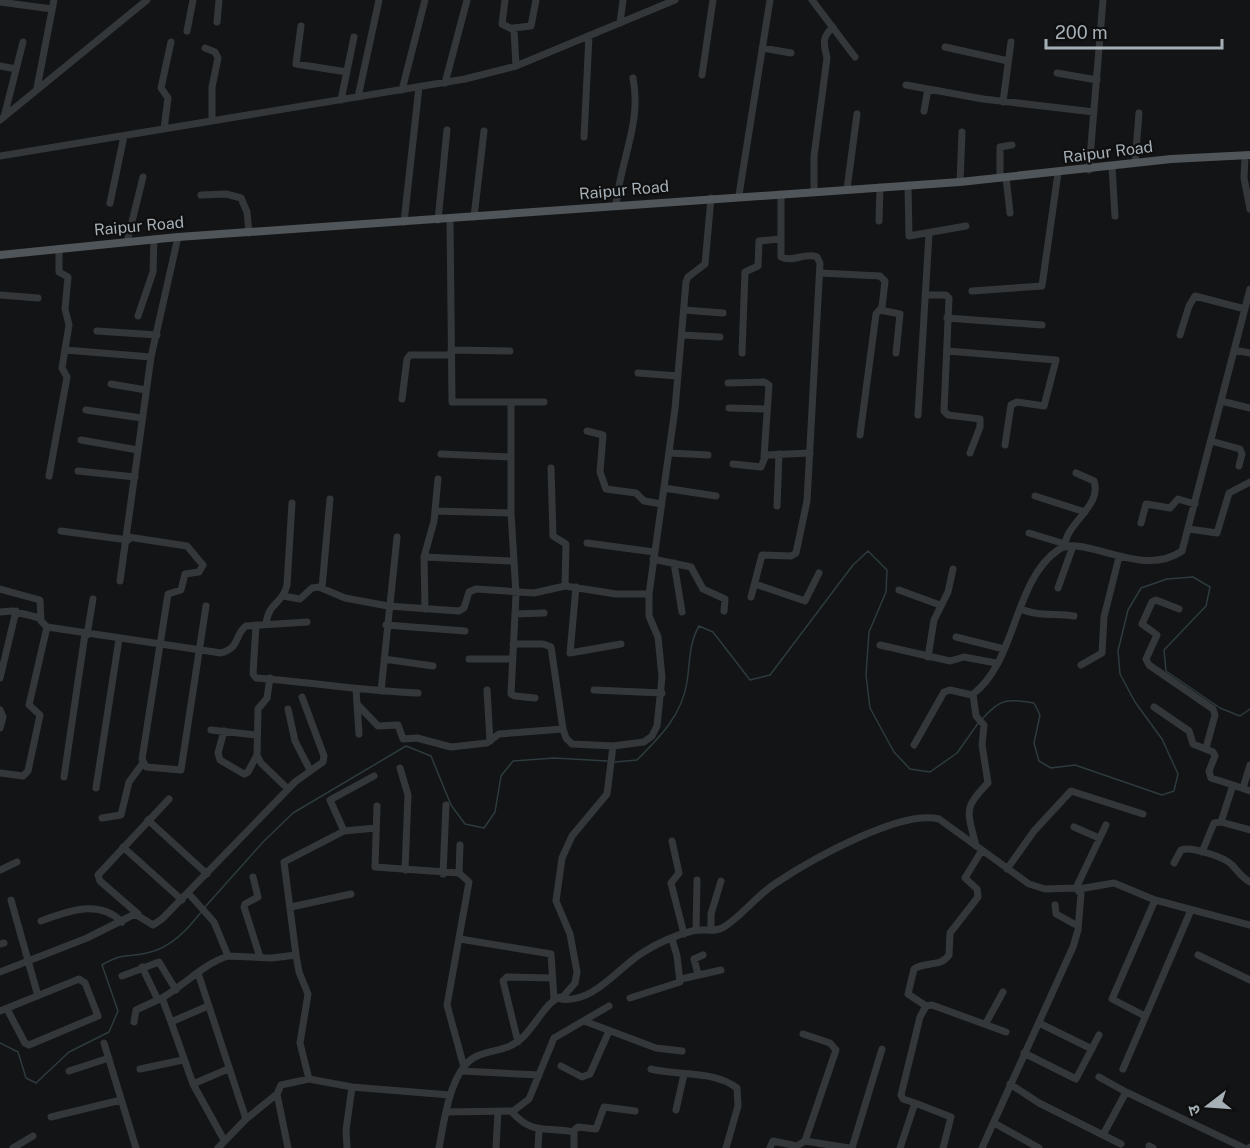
<svg xmlns="http://www.w3.org/2000/svg" width="1250" height="1148" font-family="'Public Sans','Noto Sans Devanagari',sans-serif">
<rect width="100%" height="100%" fill="#131415"/>
<g fill="none" stroke-linecap="round" stroke-linejoin="round">
<!-- stream -->
<path stroke="#2d3b3e" stroke-width="1.5" d="M983,718C1001,698 1007,699 1034,703L1040,715L1034,743L1039,761L1051,768L1075,765L1162,795L1174,791L1178,774L1162,739L1135,702L1120,674L1118,651L1128,610L1141,588L1167,579L1193,577L1210,587L1206,606L1164,650L1166,671L1220,708L1240,716L1250,709
M615,762L637,760C660,737 682,715 687,682C690,662 689,643 699,626L713,632L750,680L770,675L853,565L868,551L887,570L886,592L869,632L866,675L870,708L894,752L910,769L930,772L957,753L979,722
M205,907L264,841L293,813L406,746L431,756L451,805L465,824L484,828L495,812L501,776L513,761L554,758L607,761
M0,1043L18,1052L26,1078L36,1083L69,1052L109,1032L118,1011L102,965C124,952 126,958 147,953C171,948 188,929 202,911"/>
<!-- minor -->
<path stroke="#34373a" stroke-width="7" d="M505,0L502,24L514,30L516,66
M812,0L855,57
M0,2L52,9
M217,22L219,0
M620,23L623,0
M301,26L296,64L347,72
M513,28L531,26L536,0
M187,31L193,0
M945,47L1008,61
M205,48L215,52L218,58L212,87V121
M762,48L791,53
M0,66L16,69
M1057,73L1097,80
M702,75L713,0
M445,83L467,0
M906,85L983,99L1094,112
M37,88L54,0
M402,90L425,0
M358,97L379,0
M341,100L354,37
M1003,102L1011,42
M924,111L928,89
M4,117L23,42
M0,120L147,0
M164,129L168,98L161,88L171,42
M584,137L589,36
M0,156L465,79L516,66L675,0
M1245,156L1244,178L1250,209
M1135,163L1139,113
M1112,167L1115,216
M1089,170L1103,0
M1006,177L1010,213
M1000,178V147L1012,145
M960,182L962,132
M908,185L909,236L966,226
M847,189L857,114
M814,191V156L827,58C824,44 821,38 833,27
M201,195L226,194L241,198L247,212L249,233
M739,195L770,0
M711,198L705,264L688,277L686,282L675,409L649,594V616L658,637L662,677L657,726L652,736L644,742L613,746L607,794L572,836L562,858L556,901L570,934L577,972L575,983L561,999C593,1004 618,968 642,953C656,944 676,935 692,931C703,928 715,933 724,927C743,915 757,895 776,883C809,861 900,809 939,819L1029,884L1045,889L1076,888L1081,894L1078,930L1073,947L982,1148
M110,203L124,136
M616,206C620,161 642,123 633,78
M474,217L484,131
M450,219L452,402H544
M438,220L447,130
M879,221L880,187
M404,222L419,87
M127,242L143,177
M820,273L880,276L885,281L882,307L876,314L860,435
M972,291L1042,286L1058,173
M0,295L38,298
M925,295H946L949,298L944,411L948,415L980,419V427L970,453
M684,310L723,313
M880,310L900,314L896,353
M138,316L153,272L154,239
M947,318L1042,325
M97,331L157,335
M682,335L720,337
M1180,335L1189,306L1195,296L1245,309
M65,350L151,357
M451,350L510,351
M1234,350L1250,353
M947,351L1056,360L1044,406L1017,402L1011,405L1005,445
M742,353L745,272L758,266L759,241L780,239
M638,373L678,376
M728,383L764,382L769,385L764,457
M111,384L146,390
M402,399L407,359L410,355H451
M1221,401L1250,408
M511,403V513L516,594L511,694L515,696L535,698
M729,408L767,409
M86,410L142,418
M918,415L929,234
M587,431L603,435L600,472L606,489L636,493L644,501L662,504
M81,440L138,450
M1211,441L1240,449L1242,454L1239,466
M669,453L708,455
M441,454L511,457
M733,464L761,467L766,455L810,453
M551,468L553,536L566,544L565,586
M78,471L135,477
M49,476L67,377L62,368L69,325L65,309L68,277L59,272V249
M664,488L716,496
M1035,496L1085,512
M777,506L779,454
M435,511L511,513
M1141,523L1146,504L1170,508L1178,499L1195,504
M1189,529L1217,533L1229,493L1250,482
M61,531L128,540
M1029,533L1065,544
M128,537L187,546L203,565L199,572L185,574L181,590L168,594L142,759L146,767L181,770L206,606
M587,543L654,552
M1065,547C1064,524 1103,506 1094,481L1076,473
M424,557L512,561
M653,559L691,567L703,589L725,599L724,611
M674,563L682,612
M120,581L151,357L178,237
M755,584L805,601L819,573
M576,587L570,653L621,644
M322,588L330,499
M1058,588L1073,546
M0,589L40,600L41,621L47,627L29,705L40,715L28,771L23,776L0,773
M899,590L940,605
M283,596L300,599L312,588L319,587L345,598L388,606L459,611L464,608L469,592L476,589L534,593L565,586L616,594H649
M751,597L762,555L791,556L796,553L807,501L820,263L817,257C805,252 792,263 781,257V194
M425,609L424,557L434,521L438,479
M1021,609C1038,617 1055,613 1074,616
M1179,609L1156,600L1152,602L1142,624L1157,635L1146,659L1149,665L1213,709L1215,715L1206,748
M0,612L12,611L40,618
M515,614L544,613
M266,624C269,601 282,605 287,585L292,503
M256,625L253,674L256,678C310,682 364,691 418,693
M386,625L465,631
M47,627L221,653C241,647 234,635 246,626L307,622
M87,635L93,599
M956,637L1004,649
M513,644H543L551,647L563,729L566,738L572,744L614,746
M880,645L950,661L964,657L996,663
M928,657L934,620L948,592L953,569
M384,659L433,666
M469,659H512
M1081,665L1102,653L1104,617L1119,557
M0,678L16,611
M270,678L267,698L258,709L257,755L261,763L288,789
M356,689L359,734
M487,690L490,741
M594,690L662,693
M381,691L397,537
M973,694L976,716L984,725L982,745L988,783C962,809 968,812 976,846
M357,704L378,726L398,725L403,739L417,738L451,747L487,743L499,734L563,729
M1154,707L1189,731L1193,744L1213,752L1215,756L1209,771L1211,778L1233,785
M288,709L295,741L310,770
M0,710L3,717L0,728
M211,730L256,735
M224,731L218,753L220,760L244,774L248,772L257,755
M914,745L944,692L950,690L972,695C1017,662 1013,581 1058,550C1083,532 1140,580 1182,551L1250,289
M400,768L408,795L405,870
M64,777L85,634
M96,788L119,639
M1243,788L1250,765
M377,806L375,867L459,873L469,882L447,1005L464,1067
M102,818L121,815L129,782L143,763
M148,820L207,874
M1221,822L1233,785L1250,791
M1074,827L1099,838
M344,831L376,828
M672,841L679,873L671,883L684,934
M123,847L182,900
M1202,852L1214,823L1221,822L1250,830
M1174,863L1181,850C1190,846 1225,857 1232,865C1239,872 1241,877 1250,882
M1007,869L1034,831L1071,791L1143,814
M0,870L17,862
M459,873L460,845
M443,874L446,805
M253,877L258,897L245,904L244,907L260,957
M1076,888L1106,825
M1079,889L1114,883L1155,900L1250,925
M189,894L214,922L228,956L272,958L296,955L299,972L308,994L300,1043L309,1079
M11,900L38,996
M1055,905L1056,914L1078,926
M291,907L351,894
M138,914L100,881L98,875L169,799
M41,921C68,911 99,899 122,922
M696,930L697,880
M711,930V914L721,881
M460,939L551,954L554,999
M0,944L4,943
M296,955L284,862L344,831L330,800L374,776
M1198,955L1250,980
M142,967L158,1000
M0,972L87,938L135,914L153,925L162,919L295,782L323,762L324,756L302,697
M198,973L246,1119
M698,974L694,959L703,955
M122,976L159,962L176,990
M681,979L721,970
M630,998L680,982L677,956L672,939
M208,1006L171,1022L162,998C185,985 203,964 228,956
M926,1006L908,994L914,969C925,961 940,968 949,955L950,933L978,897L977,889L965,878L982,850
M0,1011L79,979L85,983L98,1016L29,1045L25,1043L7,1009
M1145,1016L1112,999L1155,900
M584,1021L656,1048L682,1051
M134,1022L136,1010L162,998
M171,1022L193,1084L224,1140
M986,1023L1003,992
M1039,1023L1092,1049
M803,1034L830,1043L836,1050L805,1141
M518,1042L503,981L507,977L552,978
M104,1043L136,1148
M1024,1053L1076,1079L1099,1035
M561,1066L582,1077L590,1074L609,1031
M140,1069L183,1060
M651,1069C678,1076 714,1070 737,1088L738,1106L726,1148
M1123,1069L1191,910
M69,1071L109,1058
M462,1071L539,1075
M1099,1077L1126,1092L1103,1135
M193,1084L228,1069
M1010,1084L1039,1103L1121,1144
M1126,1092L1244,1148
M915,1103L903,1099L901,1095L920,1017L926,1006L932,1005L1006,1032
M676,1110L684,1074
M446,1112L511,1111C533,1136 545,1126 574,1132V1148
M512,1112L529,1099L554,1038L609,1006
M51,1117L121,1100
M994,1123L1039,1148
M572,1132L578,1127L596,1129L604,1107L635,1111
M1149,1146L1153,1148
M13,1148L33,1136
M218,1148L246,1119L277,1094
M288,1148L277,1094L281,1085L309,1079L352,1087L450,1095
M347,1148L346,1130L352,1087
M439,1148C444,1122 450,1068 477,1056C494,1049 509,1051 523,1037C535,1026 546,1002 560,997
M496,1148L498,1111
M538,1148L539,1130
M770,1148L773,1141L797,1146L805,1141L849,1148
M852,1148L882,1049
M900,1148L915,1103L951,1117L943,1148
M1250,1148V1147"/>
<!-- major -->
<path stroke="#505559" stroke-width="8" d="M0,255L178,237L960,182L1171,159L1250,155"/>
</g>
<g text-anchor="middle" dominant-baseline="central" stroke-width="4.5" stroke-linejoin="round" paint-order="stroke">
<!-- street labels -->
<g font-size="16" fill="#a5afb6" stroke="#0f0f10">
<text transform="translate(1108 152) rotate(-7)">Raipur Road</text>
<text transform="translate(624 190) rotate(-5)">Raipur Road</text>
<text transform="translate(139 226) rotate(-5)">Raipur Road</text>
</g>
</g>
<!-- north arrow -->
<g transform="translate(1208 1106) rotate(253)" stroke="#0f0f10" stroke-width="4.5" paint-order="stroke">
<path d="M0-4.5L10 22L0 15L-10 22Z" fill="#a5afb6"/>
<text y="-9" font-size="16" font-weight="bold" text-anchor="middle" fill="#a5afb6">उ</text>
</g>
<!-- scale -->
<path d="M1046 39v9h176v-9" fill="none" stroke="#a5afb6" stroke-width="3"/>
<text x="1055" y="39" font-size="18" fill="#a5afb6" stroke="#0f0f10" stroke-width="4.5" paint-order="stroke">200 m</text>
</svg>
